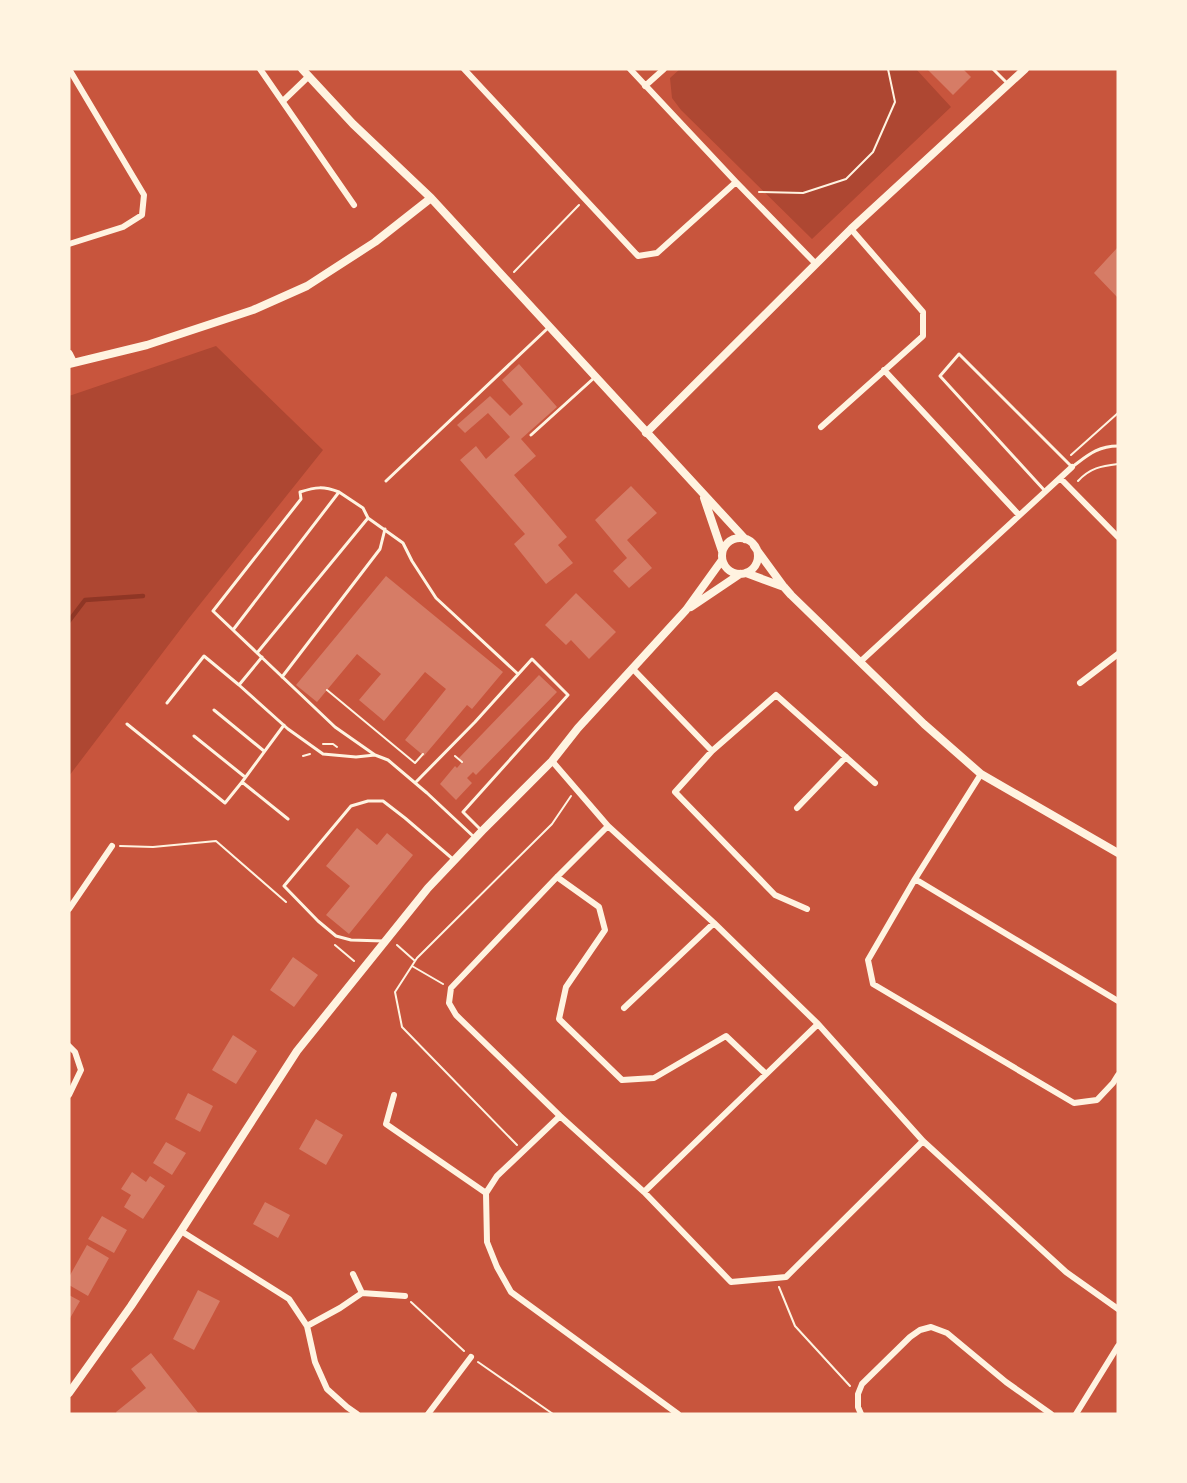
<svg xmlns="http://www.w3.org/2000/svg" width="1187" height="1483" font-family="'DM Sans',sans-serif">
<rect width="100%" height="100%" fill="#c8553d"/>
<!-- green -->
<path fill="#ae4732" d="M680,69H916L951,107L812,239L681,110L672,98L670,78Z
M216,346L323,450L189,618L69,776V396Z"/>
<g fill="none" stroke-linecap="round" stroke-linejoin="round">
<!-- stream -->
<path stroke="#8f3625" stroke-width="4.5" d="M69,621L85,600L143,596"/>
</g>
<!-- building -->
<path fill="#d67c66" d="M927,69H963L971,77L953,95Z
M1118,247V298L1094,273Z
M519,364L557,407L521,439L536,456L514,475L567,537L558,545L573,563L546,584L514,544L525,534L460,460L476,446L486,459L510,437L488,413L465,433L457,425L490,396L510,416L523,404L502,380Z
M631,486L657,513L627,540L652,568L629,588L613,571L627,558L595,520Z
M386,576L503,672L472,709L467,705L424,756L405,740L446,689L425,672L384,721L359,700L381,674L357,654L317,702L296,685Z
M576,593L616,632L589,659L571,640L566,645L545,625Z
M539,675L557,692L476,775L473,772L467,778L472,783L456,800L440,784L455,766L457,768L462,762L459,758Z
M357,828L377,845L387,833L413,855L349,934L326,915L350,886L326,866Z
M293,957L318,975L294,1007L270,990Z
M233,1035L257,1051L236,1084L212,1070Z
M188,1093L213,1106L200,1132L175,1119Z
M316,1119L343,1135L326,1165L299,1149Z
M166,1142L186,1153L172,1175L153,1163Z
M132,1172L146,1182L150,1176L165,1186L143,1219L124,1207L131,1195L121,1189Z
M265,1202L290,1215L278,1238L253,1224Z
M102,1216L127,1230L114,1253L88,1239Z
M87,1245L109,1258L88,1296L69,1285V1277Z
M198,1290L220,1301L194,1350L173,1339Z
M69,1295L80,1301L69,1320Z
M151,1353L199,1414H117L116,1412L146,1388L131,1369Z"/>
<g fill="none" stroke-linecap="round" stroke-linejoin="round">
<!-- path -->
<path stroke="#fff3e0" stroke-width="2" d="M759,192L803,193L846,179L873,152L895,102L888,69
M514,272L579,205
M1071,455L1118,413
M1078,481C1090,468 1101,466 1118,464
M327,690L415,763L423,754
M323,744H333L337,747
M303,756L310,754
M455,756L462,762
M120,846L153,847L216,841L286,902
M335,945L354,961
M397,945L415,961
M412,966L443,984
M517,1145L402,1027L395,992L417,958L552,824L571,796
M779,1287L795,1326L850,1386
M411,1302L464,1351
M478,1362L553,1414"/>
<!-- service -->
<path stroke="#fff3e0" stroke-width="3" d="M993,69L1007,83
M531,435L594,378
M386,481L548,328
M1045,491L940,376L959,354L1072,467C1087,456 1097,446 1118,446
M368,518L403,543L412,561L436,598L518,674
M233,630L339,492C323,486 316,487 300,492L301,499L213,611L335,727L375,755
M257,653L368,518L363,508L339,492
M262,657L239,685L288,729L323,754L356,757L375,755L388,760L427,793L474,837
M282,677L380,549L385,529
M167,703L204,656L239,685
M214,710L264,751
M127,724L225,803L242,782
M284,725L242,782L288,819
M194,736L245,777
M415,783L475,722L532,659L568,695L463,812L482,831
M383,941L351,940L336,936L318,921L284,886L351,806L368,801H383L405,818L454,860"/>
<!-- minor -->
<path stroke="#fff3e0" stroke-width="6" d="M69,69L144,195L142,215L123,227L69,244
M260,69L354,205
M464,69L638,256L657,253L736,182
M630,69L736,182L815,263
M645,86L664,69
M283,101L309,76
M884,370L1019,515
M821,427L923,336V312L851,229
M1060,478L1118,537
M860,662L1072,467
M633,669L712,751
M1080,683L1118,654
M552,761L608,826L714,923L818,1024L923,1141L1066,1272L1118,1309
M981,774L915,879L868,960L873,984L1074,1103L1097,1100L1113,1083L1118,1075
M797,808L846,757
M608,826L557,877L451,988L449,1003L456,1015L560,1116L644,1192L731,1282L786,1277L923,1141
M557,877L599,907L605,930L566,987L559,1019L622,1080L654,1078L726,1036L766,1074
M915,879L1118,1001
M69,909L112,846
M807,909L775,895L675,792L712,751L776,695L875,783
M624,1008L714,923
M69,1046L75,1052L81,1070L69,1095
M394,1095L386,1124L486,1193
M560,1116L497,1176L486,1193L487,1242L497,1267L511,1292L678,1414
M644,1192L818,1024
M181,1231L289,1299L307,1326L315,1362L327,1389L347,1407L357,1414
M353,1274L362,1293
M307,1326L340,1308L362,1293L405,1296
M428,1414L471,1357
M861,1414L858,1407V1394L862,1384L910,1337L920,1330L931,1327L947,1333L1006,1382L1051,1414
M1076,1414L1118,1346"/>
<!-- tertiary -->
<path stroke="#fff3e0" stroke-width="8" d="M302,69L353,124L431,198L745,539
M69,354L73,362
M69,364L147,345L253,310L307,286L375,242L431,198
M646,433L851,229L1025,69
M704,498L722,551
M722 556a18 18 0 1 1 36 0a18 18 0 1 1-36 0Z
M754,546L784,587L791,595L924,724L981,774L1118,853
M746,573L784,587
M691,607L740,574
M69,1393L131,1306L181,1231L297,1051L428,888L482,831L552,761L578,728L686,610L722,560"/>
</g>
<!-- border -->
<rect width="1187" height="1483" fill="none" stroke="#fff3e0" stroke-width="141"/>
</svg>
